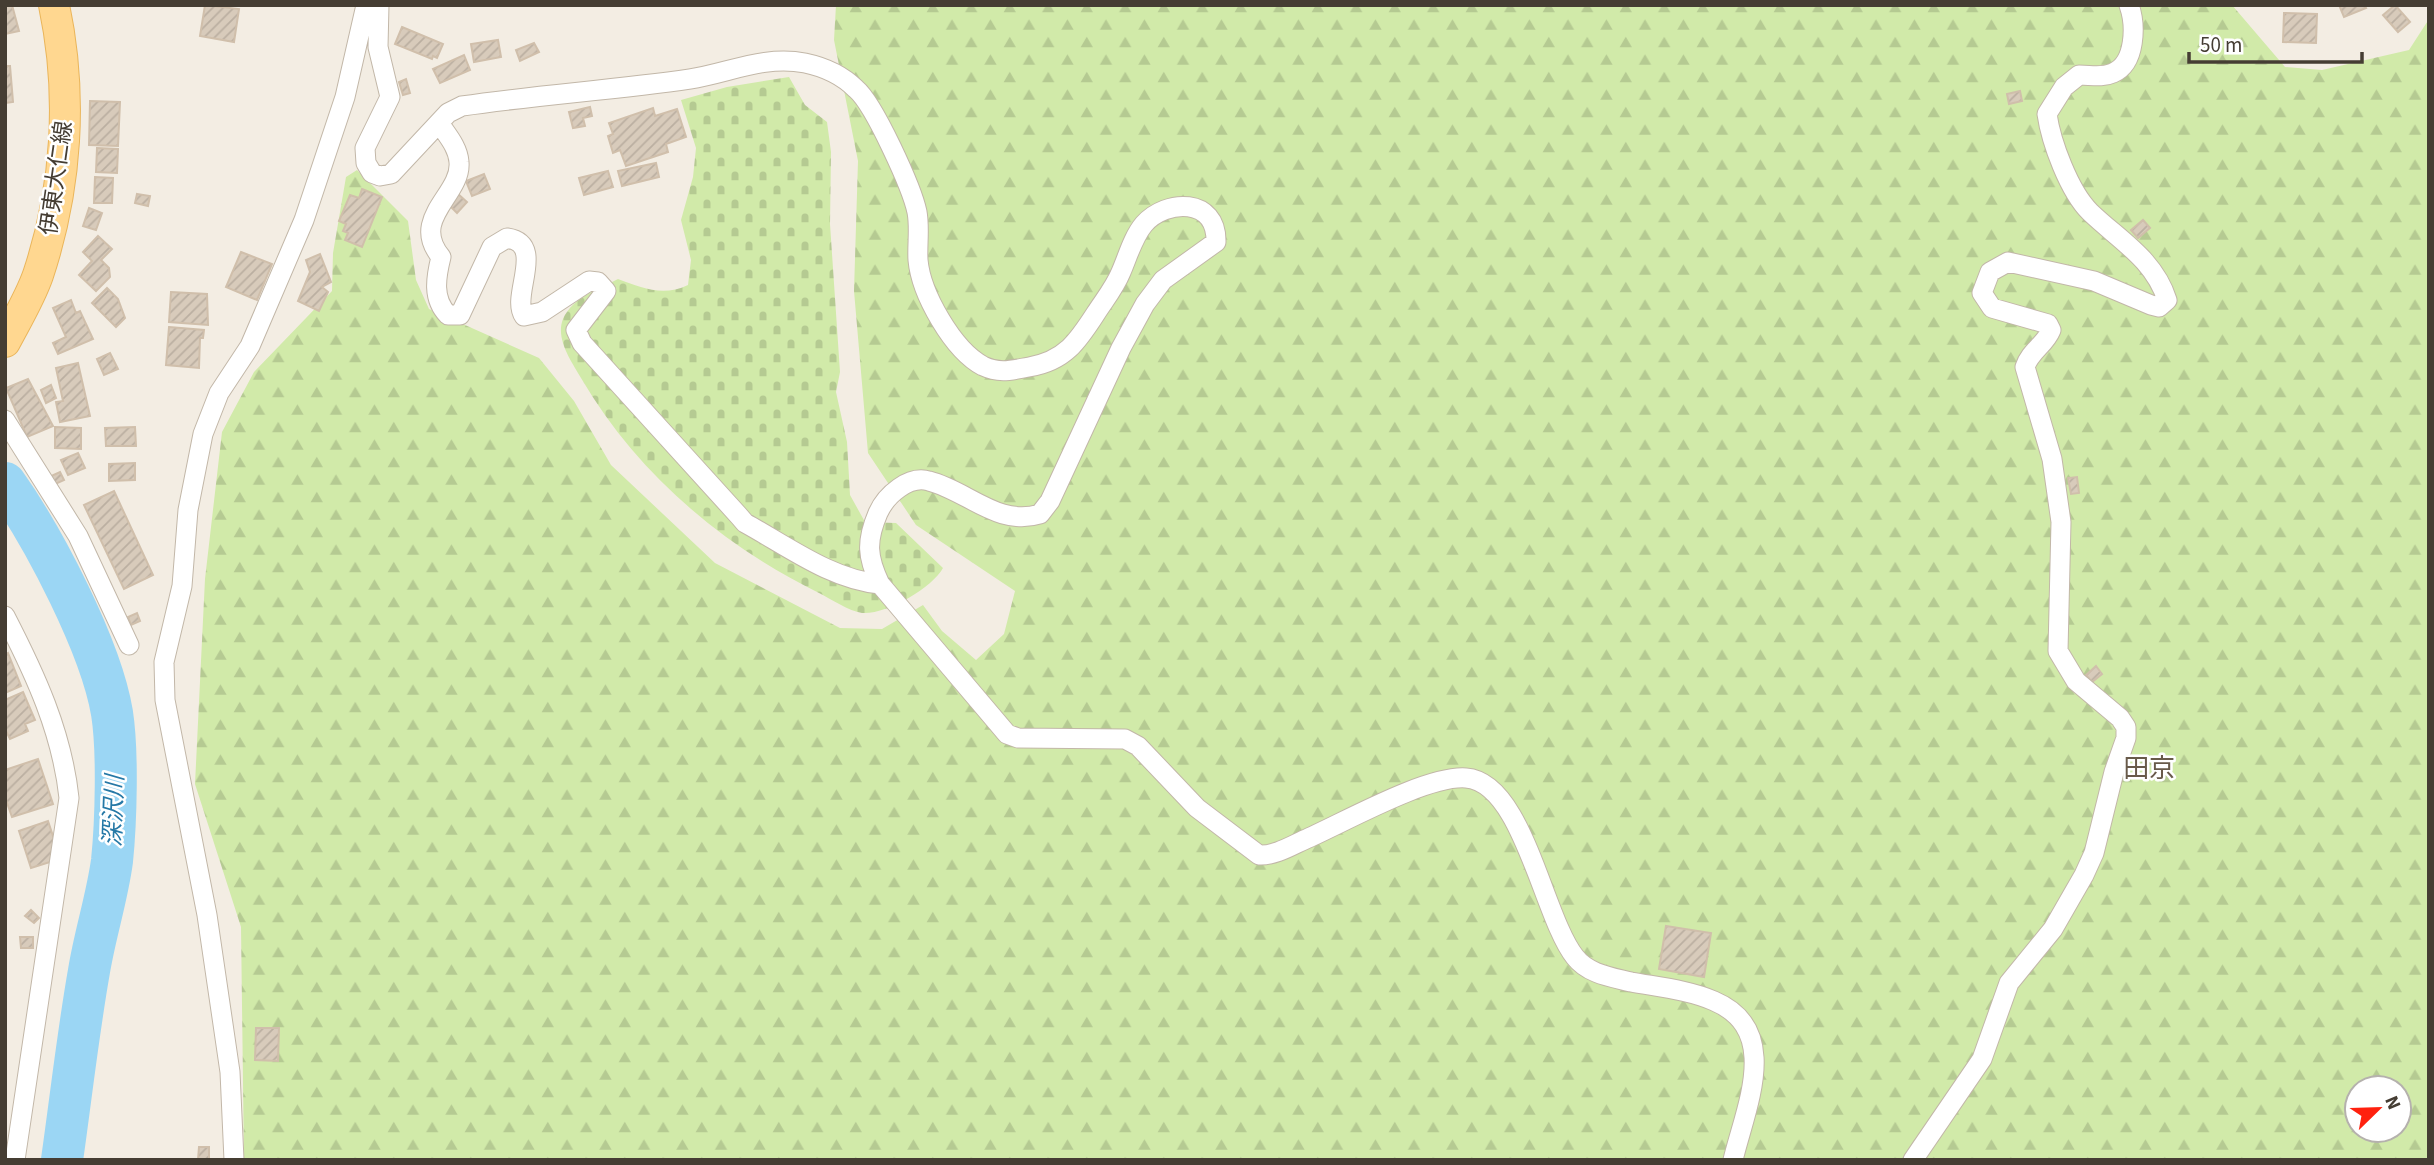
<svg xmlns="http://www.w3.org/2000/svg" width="2434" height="1165" font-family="'Source Sans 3','Noto Sans JP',sans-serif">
<defs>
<pattern id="forest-firs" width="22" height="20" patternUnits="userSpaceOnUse" patternTransform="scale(1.75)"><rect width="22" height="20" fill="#d1eaa9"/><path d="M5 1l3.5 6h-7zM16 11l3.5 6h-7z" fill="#b5ca92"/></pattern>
<pattern id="cemetery-stones" width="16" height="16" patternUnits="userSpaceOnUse" patternTransform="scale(1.75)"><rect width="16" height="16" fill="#d1eaa9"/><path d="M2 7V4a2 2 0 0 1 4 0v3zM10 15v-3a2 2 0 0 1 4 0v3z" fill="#b5ca92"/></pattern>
<pattern id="building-hatch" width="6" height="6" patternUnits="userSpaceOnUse" patternTransform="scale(1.75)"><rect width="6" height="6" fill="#d8cbbb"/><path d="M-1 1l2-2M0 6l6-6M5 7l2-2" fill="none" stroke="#bbafa1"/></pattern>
</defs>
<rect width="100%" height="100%" fill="#f3ede3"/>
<!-- forest -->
<path fill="url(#forest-firs)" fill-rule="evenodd" d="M836,5H2232L2285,67L2322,70L2409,50L2429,19V1160H244L241,927L195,784L205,579L222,432L254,372L332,291L333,253L346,177L357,170L408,221L416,280L429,309L539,358L574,401L611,465L715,563L840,628L882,629L923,605L942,631L976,660L1004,634L1015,591L916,525L868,453L854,291L858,161L834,40ZM2357,1088H2399V1130H2357Z"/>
<!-- cemetery -->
<path fill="url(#cemetery-stones)" d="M789,77L805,105L827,122L831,152L830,224L840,372L836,392L847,442L850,495L865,522L896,523L943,568C932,588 886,615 862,613C849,611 831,599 819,593C721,545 636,472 581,378C572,362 555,339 563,319C573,297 597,290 618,279C642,288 663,297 688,285L691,260L681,220L693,177L696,148L681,100L727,87Z"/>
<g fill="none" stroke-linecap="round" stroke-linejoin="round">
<!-- river -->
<path stroke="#9bd6f4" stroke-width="42" d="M5,483C44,538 101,647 112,713C118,751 116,822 112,861C107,898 95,934 89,971C78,1033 71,1097 62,1160"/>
</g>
<!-- building -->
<path fill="url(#building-hatch)" stroke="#d0bfab" stroke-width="2" d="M5,5H12L19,31L5,34Z
M205,5L239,9L234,42L200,36Z
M2339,5H2364L2366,8L2344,17Z
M2395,5L2410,22L2398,32L2383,15Z
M2284,13L2317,14L2316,43L2283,42Z
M402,27L443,44L437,58L433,56L432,59L395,44Z
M498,40L501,57L474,62L471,44Z
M534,43L539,52L520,61L516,50Z
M464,55L470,70L440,83L433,69Z
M5,66H10L13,102L5,103Z
M406,79L410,93L403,95L399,82Z
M2020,91L2022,101L2009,104L2007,94Z
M90,101L120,102L118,146L89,145Z
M590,107L592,116L583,118L585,126L573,128L569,112Z
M653,108L655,116L677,109L686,137L666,144L668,152L626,166L620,150L613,153L608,136L613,134L609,123Z
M97,148L118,149L117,173L96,172Z
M656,163L659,177L622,186L618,171Z
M608,171L613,187L584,195L579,178Z
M484,174L490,189L472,196L466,181Z
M95,177L113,178L112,203H94Z
M362,189L382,197L362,247L345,240L348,233L343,231L346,224L339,221L350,195L359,198Z
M457,193L467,202L457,213L448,204Z
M137,194L150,196L148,206L135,203Z
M89,208L102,213L96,230L83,226Z
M2143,220L2150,228L2138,238L2131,230Z
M98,236L112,249L101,260L109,268L110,277L96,291L79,275L92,261L83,252Z
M241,252L272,264L257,300L226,287Z
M320,254L331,282L322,287L328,292L319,311L298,301L310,272L306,260Z
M107,288L118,299L125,318L116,327L92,303Z
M171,292L207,294L208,325L169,322Z
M71,300L76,313L80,311L93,339L58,354L53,343L66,337L53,308Z
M169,327L204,330L203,338H200L199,368L166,365Z
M110,353L118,369L104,375L97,359Z
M78,363L90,416L60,422L56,402L63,401L56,368Z
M28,379L53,426L27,437L6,388Z
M51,385L56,398L46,403L41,390Z
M55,427L81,428V449L55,448Z
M135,427L136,446H106L105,428Z
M78,453L85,468L68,475L61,460Z
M135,463V480L109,481V464Z
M60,472L64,480L53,485L49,477Z
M2077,477L2079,493L2071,494L2068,478Z
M114,491L153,575L124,589L84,505Z
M137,613L140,621L131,625L128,617Z
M8,653L21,686L5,693V655Z
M2096,666L2102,674L2092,682L2086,675Z
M23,692L35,720L25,724L28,731L10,739L5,729V700Z
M38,759L53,804L12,817L5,797V770Z
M48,821L54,839L50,862L31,868L19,831Z
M31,910L39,918L34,923L25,916Z
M1666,926L1711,933L1704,977L1659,969Z
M20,937H33V948H21Z
M256,1028H279L278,1061L255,1060Z
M199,1147H209V1160H198Z"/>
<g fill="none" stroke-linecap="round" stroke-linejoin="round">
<defs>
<path id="street" d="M379,5L378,47L390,97L365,148L366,163L372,173L380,176L391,174L448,113L462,106C538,95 614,90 690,79C729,73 764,55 805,63C824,67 842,75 856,89C874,104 912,188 917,212C920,228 917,245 918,260C921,294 953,350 983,366C1000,374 1012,370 1029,367C1065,361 1078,341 1096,313C1105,299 1115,287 1121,272C1128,256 1133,237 1144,224C1166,199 1217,197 1216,242L1163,280L1145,304L1121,348L1050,501L1040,514C998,527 968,491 929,481C909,475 886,495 878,513C866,541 867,557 880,584L1007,734L1018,738L1125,739L1138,746L1197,808L1259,855C1274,856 1291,846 1304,840C1343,823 1427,775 1466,778C1523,782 1543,917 1575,957C1588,974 1611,977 1631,982C1658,987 1689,990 1714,1001C1782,1030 1746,1106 1733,1160
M439,123C447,135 458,147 459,162C462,195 409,218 441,257C436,277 432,299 448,315H460L492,247L507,238C547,244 510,296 524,316L542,312L589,281L598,282L606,291L576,330L582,343L739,516L745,523C787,546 832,580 880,584
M5,420L78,536L129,645
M5,616C35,674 62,732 69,798L15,1160
M234,1160L230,1072L207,915L165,700L164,662L182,586L188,510L203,434L219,393L250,346L304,220L345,97L366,5
M1913,1160L1982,1059L2009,983L2053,929L2084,875L2094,853L2114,772L2126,738V727L2120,718L2076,681L2058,651L2061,522L2052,459L2025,367C2030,351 2045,345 2051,330L2048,324L1992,308L1982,293L1990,272L2008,262L2094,281L2151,305L2159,307L2167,300C2154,259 2119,240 2090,212C2069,191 2051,142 2047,114L2064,87L2079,75C2091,75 2102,78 2113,73C2136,63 2136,25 2129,5"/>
<path id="primary" d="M5,342C16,321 30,298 38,275C67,188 73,95 54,5"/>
</defs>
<!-- street casing -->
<use href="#street" stroke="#c2b7a8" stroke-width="21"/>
<!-- primary casing -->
<use href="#primary" stroke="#eab55a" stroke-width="32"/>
<!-- street -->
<use href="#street" stroke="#fff" stroke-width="19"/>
<!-- primary -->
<use href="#primary" stroke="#ffd790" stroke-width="30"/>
</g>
<g text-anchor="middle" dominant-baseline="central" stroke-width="5" stroke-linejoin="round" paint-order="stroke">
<!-- street labels -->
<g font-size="23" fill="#453d33" stroke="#fff">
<text transform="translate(56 178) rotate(-82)">伊東大仁線</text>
</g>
<!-- water labels -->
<g font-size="24" font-style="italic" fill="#2578a6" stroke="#fff">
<text transform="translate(114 811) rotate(-88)">深沢川</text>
</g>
<!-- quarter labels -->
<g font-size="26" fill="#685a4a" stroke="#fff">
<text x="2149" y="768">田京</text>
</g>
</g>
<!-- border -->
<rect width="2434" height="1165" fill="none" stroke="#453d33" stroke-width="14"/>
<!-- north arrow -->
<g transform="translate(2378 1109) rotate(67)"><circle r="33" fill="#ffffff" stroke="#b5b1ad" stroke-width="2"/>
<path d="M0-5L12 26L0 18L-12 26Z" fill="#ff210e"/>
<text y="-10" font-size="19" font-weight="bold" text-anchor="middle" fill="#453d33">N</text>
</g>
<!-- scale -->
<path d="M2189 52v10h173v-10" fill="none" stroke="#453d33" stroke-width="3.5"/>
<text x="2200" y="52" font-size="21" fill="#453d33" stroke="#ffffff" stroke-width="5" paint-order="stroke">50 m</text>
</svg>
